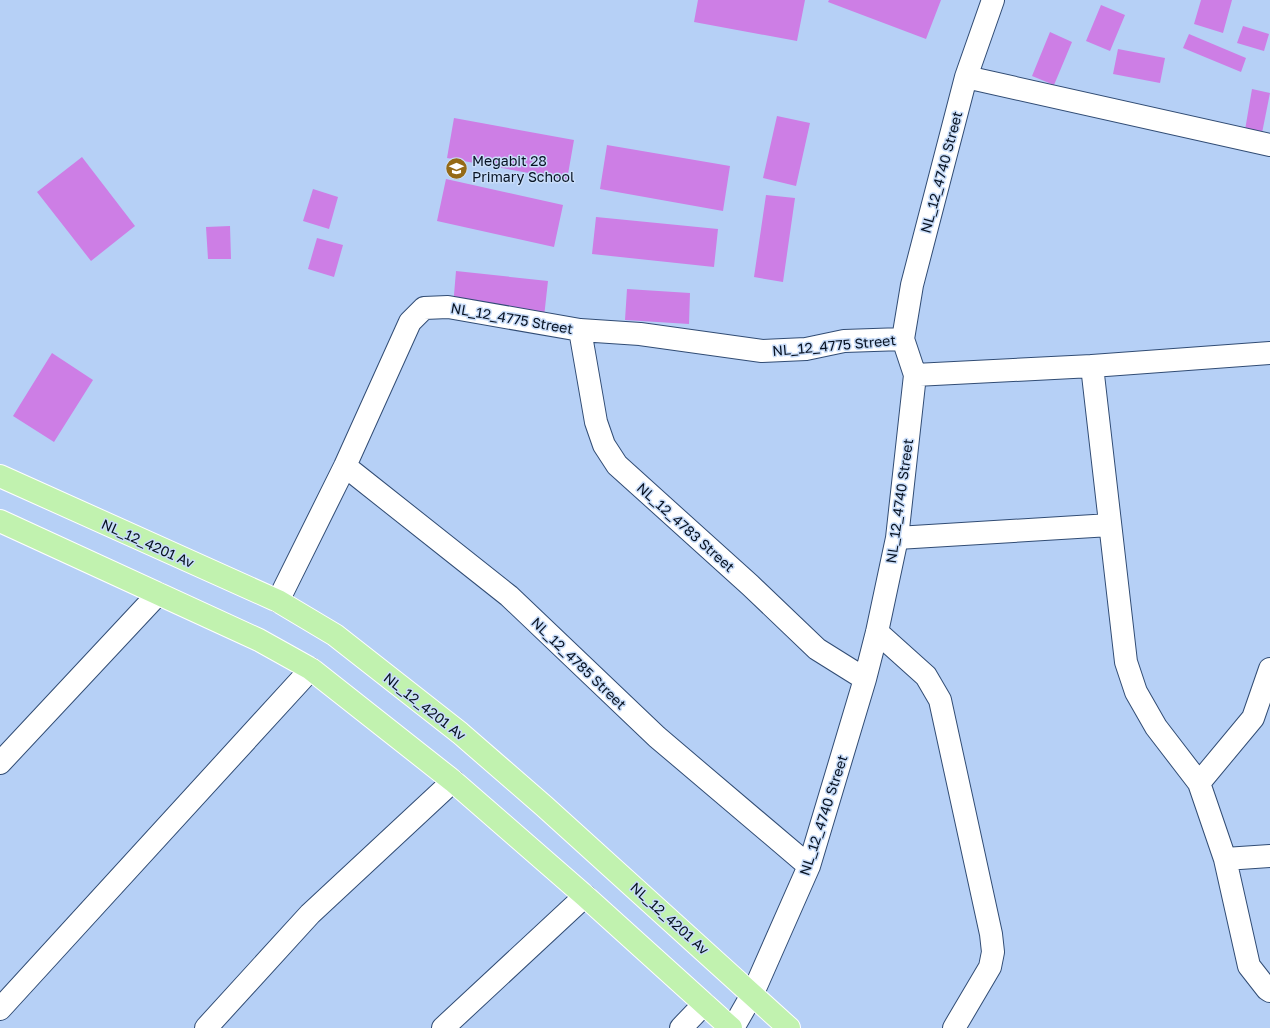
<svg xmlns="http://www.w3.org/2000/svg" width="1270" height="1028" font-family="'Golos Text',sans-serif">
<rect width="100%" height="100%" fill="#b6d0f6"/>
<!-- building -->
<path fill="#cd7ee5" d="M698,0H805L797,41L694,22Z
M829,0H941L926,39L828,2Z
M1201,0H1232L1223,33L1194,24Z
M1101,5L1125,15L1110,51L1086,41Z
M1243,26L1269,34L1264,51L1237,43Z
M1050,32L1072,42L1054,85L1032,76Z
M1189,34L1246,58L1241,72L1183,48Z
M1118,49L1165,58L1160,83L1113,74Z
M1252,89L1270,93L1262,133L1245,130Z
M777,116L810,123L796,186L763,178Z
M454,118L574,140L567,180L447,158Z
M607,145L730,166L723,211L600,189Z
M82,157L135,226L91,261L37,192Z
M446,179L563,205L554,247L437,221Z
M313,189L338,197L329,229L303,221Z
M766,195L795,198L783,282L754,277Z
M596,217L718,229L714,267L592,254Z
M230,226L231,259H208L206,227Z
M317,238L343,245L334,277L308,269Z
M456,271L548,281L544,317L453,307Z
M627,289L690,293L689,324L625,320Z
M52,353L93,380L54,442L13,416Z"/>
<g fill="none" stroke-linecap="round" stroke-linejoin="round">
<defs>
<path id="street" d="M966,77L1270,145
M580,330L596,422L604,445L617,465L750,585L817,649L865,679
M1092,366L1126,662L1136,692L1156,727L1199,783L1225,859L1249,966L1267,989L1270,991
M915,375L1092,366L1270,353
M345,466L509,596L657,737L809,866
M897,538L1110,525
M278,601L345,466L410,322L424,308L448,307L580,330L640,334L762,351L806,349L844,341L903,339
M877,632L926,676L940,700L991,934L993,952L990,967L954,1028
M0,763L158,594
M1199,783L1253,718L1270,669
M1225,859L1270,856
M0,1009L311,669
M206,1028L310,914L453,781
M443,1028L585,896
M681,1028L704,1004
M733,1028L753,993L809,866L865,679L877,632L897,538L915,375L903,339L912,285L966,77L993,0"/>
<path id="primary" d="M0,476L278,601L335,635L460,733L544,806L789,1028
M0,521L259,640L311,669L453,781L585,896L731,1028"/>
</defs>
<!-- street casing -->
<use href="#street" stroke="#314c74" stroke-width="24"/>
<!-- primary casing -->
<use href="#primary" stroke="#fff" stroke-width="24"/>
<!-- street -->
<use href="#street" stroke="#fff" stroke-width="22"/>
<!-- primary -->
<use href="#primary" stroke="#c1f2af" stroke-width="22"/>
</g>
<!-- icons -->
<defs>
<symbol id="school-disc" viewBox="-11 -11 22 22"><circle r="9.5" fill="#956a16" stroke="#c9ddf9"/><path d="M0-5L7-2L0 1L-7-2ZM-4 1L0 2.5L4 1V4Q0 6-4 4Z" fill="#fff"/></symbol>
</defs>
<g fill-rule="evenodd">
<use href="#school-disc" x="444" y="156" width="25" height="25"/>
</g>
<g text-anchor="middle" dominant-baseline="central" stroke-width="3" stroke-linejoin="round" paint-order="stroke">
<!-- poi labels -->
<g font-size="14" fill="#071222" stroke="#c9ddf9" text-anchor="start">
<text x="472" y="160">Megabit 28<tspan x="472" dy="16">Primary School</tspan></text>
</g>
<!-- street labels -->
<g font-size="14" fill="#071222" stroke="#c9ddf9">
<text transform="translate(941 172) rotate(-75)">NL_12_4740 Street</text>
<text transform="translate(512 318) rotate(10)">NL_12_4775 Street</text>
<text transform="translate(834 345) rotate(-5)">NL_12_4775 Street</text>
<text transform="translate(899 501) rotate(-82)">NL_12_4740 Street</text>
<text transform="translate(686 527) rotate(42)">NL_12_4783 Street</text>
<text transform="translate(148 543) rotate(24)">NL_12_4201 Av</text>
<text transform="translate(579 663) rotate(44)">NL_12_4785 Street</text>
<text transform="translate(425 706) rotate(38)">NL_12_4201 Av</text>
<text transform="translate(823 815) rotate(-72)">NL_12_4740 Street</text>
<text transform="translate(670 918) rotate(42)">NL_12_4201 Av</text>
</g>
</g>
</svg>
